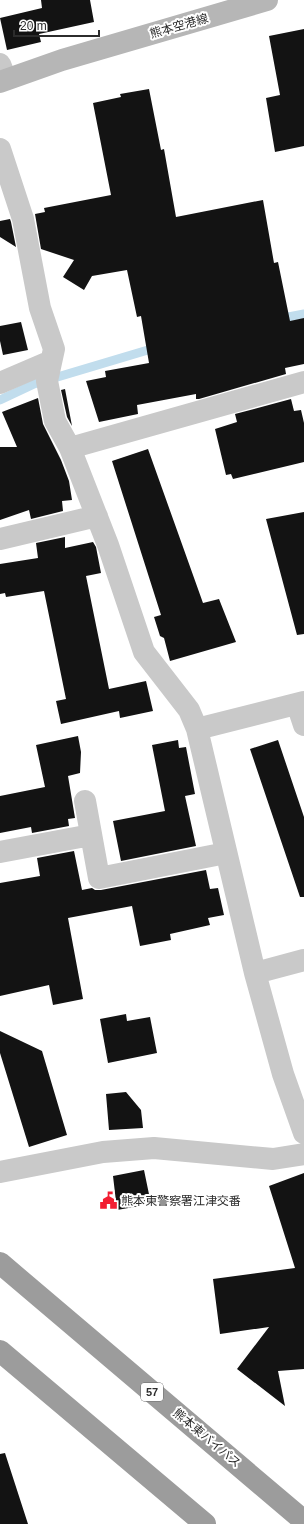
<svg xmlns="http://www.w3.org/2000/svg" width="304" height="1524" font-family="Helvetica,'Noto Sans JP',sans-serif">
<rect width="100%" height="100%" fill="#fff"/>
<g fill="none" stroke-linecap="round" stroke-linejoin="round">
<!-- stream -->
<path stroke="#c1dded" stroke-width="9" d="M278,319L304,314
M0,400L34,384L158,347"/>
</g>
<!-- building -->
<path fill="#131313" d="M41,0H90L94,22L39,34L41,42L7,50L0,18L42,8Z
M304,29V146L275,152L266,98L280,95L269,36Z
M149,89L161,150L164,149L176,217L263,200L274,263L278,262L290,321L304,318V364L285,368L286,374L199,399H196V394L137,405L138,414L99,422L86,381L106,377L105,371L149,363L141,316L137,317L127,270L92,276L84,290L63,277L74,260L41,249L35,214L45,212L44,208L111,195L93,103L121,97L120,94Z
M10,219L11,222L16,247L0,237V221Z
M21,322L28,350L3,355L0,341V326Z
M65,389L72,426L67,417L61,390Z
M38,398L43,424L61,460L69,481L72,500L62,501L63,511L31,519L29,510L0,520V447H17L2,412Z
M291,399L294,411L301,410L304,423V462L233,479L231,474L226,475L215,429L237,422L235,414Z
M148,449L203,603L219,599L236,642L170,661L164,638L160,636L154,617L161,615L112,461Z
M304,512V634L297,635L266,519Z
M65,537V548L93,542L96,547L101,573L86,576L109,689L146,681L153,711L120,718L119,711L61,724L56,701L66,699L44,591L6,597L5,593L0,594V564L38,558L36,543Z
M78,736L81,752L80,773L68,776L75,818L68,819L69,826L32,833L31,827L0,833V796L45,787L36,745Z
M178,740L179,748L186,747L195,794L185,796L196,846L121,861L113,821L165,811L152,745Z
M278,740L304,817V897H300L250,749Z
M74,851L82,890L92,888L95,890H101L206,870L210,889L218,888L224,915L208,918L210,925L170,934L171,940L140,946L132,906L68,918L83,999L53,1005L49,985L0,996V883L40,876L37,858Z
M126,1014L127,1021L150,1017L157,1053L108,1063L100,1019Z
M0,1031L42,1051L67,1135L29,1147L0,1053Z
M126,1092L141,1110L143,1128L109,1130L106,1094Z
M144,1170L151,1204L117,1210L113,1176Z
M304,1173V1369L278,1371L285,1406L237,1369L269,1327L220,1334L213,1279L295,1268L269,1186Z
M5,1453L28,1524H0V1454Z"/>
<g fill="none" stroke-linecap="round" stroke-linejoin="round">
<!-- minor -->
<path stroke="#c9c9c9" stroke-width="22" d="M0,64L6,79
M0,149L23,219L40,308L54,349L47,381L55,421L70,448L108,545L144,652L189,710L197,729L255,973L283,1074L304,1133
M0,383L51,361
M70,448L304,382
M0,539L97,516
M297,704L304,725
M197,729L304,702
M85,801L99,878L226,853
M0,852L91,835
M255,973L304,960
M0,1172L103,1152L154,1148L273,1159L304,1154"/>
<!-- secondary -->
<path stroke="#b6b6b6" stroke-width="22" d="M0,82L62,60L267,0"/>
<!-- trunk -->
<path stroke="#9c9c9c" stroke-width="22" d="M0,1263L304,1521
M0,1351L205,1524"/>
</g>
<!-- icons -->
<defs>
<symbol id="civic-bare" viewBox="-9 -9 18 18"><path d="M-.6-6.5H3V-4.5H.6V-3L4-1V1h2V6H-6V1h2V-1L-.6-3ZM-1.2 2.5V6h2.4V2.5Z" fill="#f21e32" stroke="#fff" stroke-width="2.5" paint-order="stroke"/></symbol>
</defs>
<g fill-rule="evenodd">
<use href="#civic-bare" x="96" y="1188" width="25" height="25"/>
</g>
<g text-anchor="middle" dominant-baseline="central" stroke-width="4" stroke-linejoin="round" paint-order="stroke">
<!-- shield labels -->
<rect fill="#fff" stroke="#6b6b6b" stroke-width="1" x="141" y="1383" width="22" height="18" rx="3"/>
<g font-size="11" font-weight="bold" fill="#2c2c2c">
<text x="152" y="1392">57</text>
</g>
<!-- street labels -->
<g font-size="12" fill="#2c2c2c" stroke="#fff">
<text transform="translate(179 26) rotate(-16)">熊本空港線</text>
<text transform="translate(207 1438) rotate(40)">熊本東バイパス</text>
</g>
<!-- poi labels -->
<g font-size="12" fill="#2c2c2c" stroke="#fff" text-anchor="start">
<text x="121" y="1201">熊本東警察署江津交番</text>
</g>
</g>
<!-- scale -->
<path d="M14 30v6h85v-6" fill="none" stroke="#2c2c2c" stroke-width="2"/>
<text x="20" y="30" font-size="12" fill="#2c2c2c" stroke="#ffffff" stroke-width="3" paint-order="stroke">20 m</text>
</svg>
